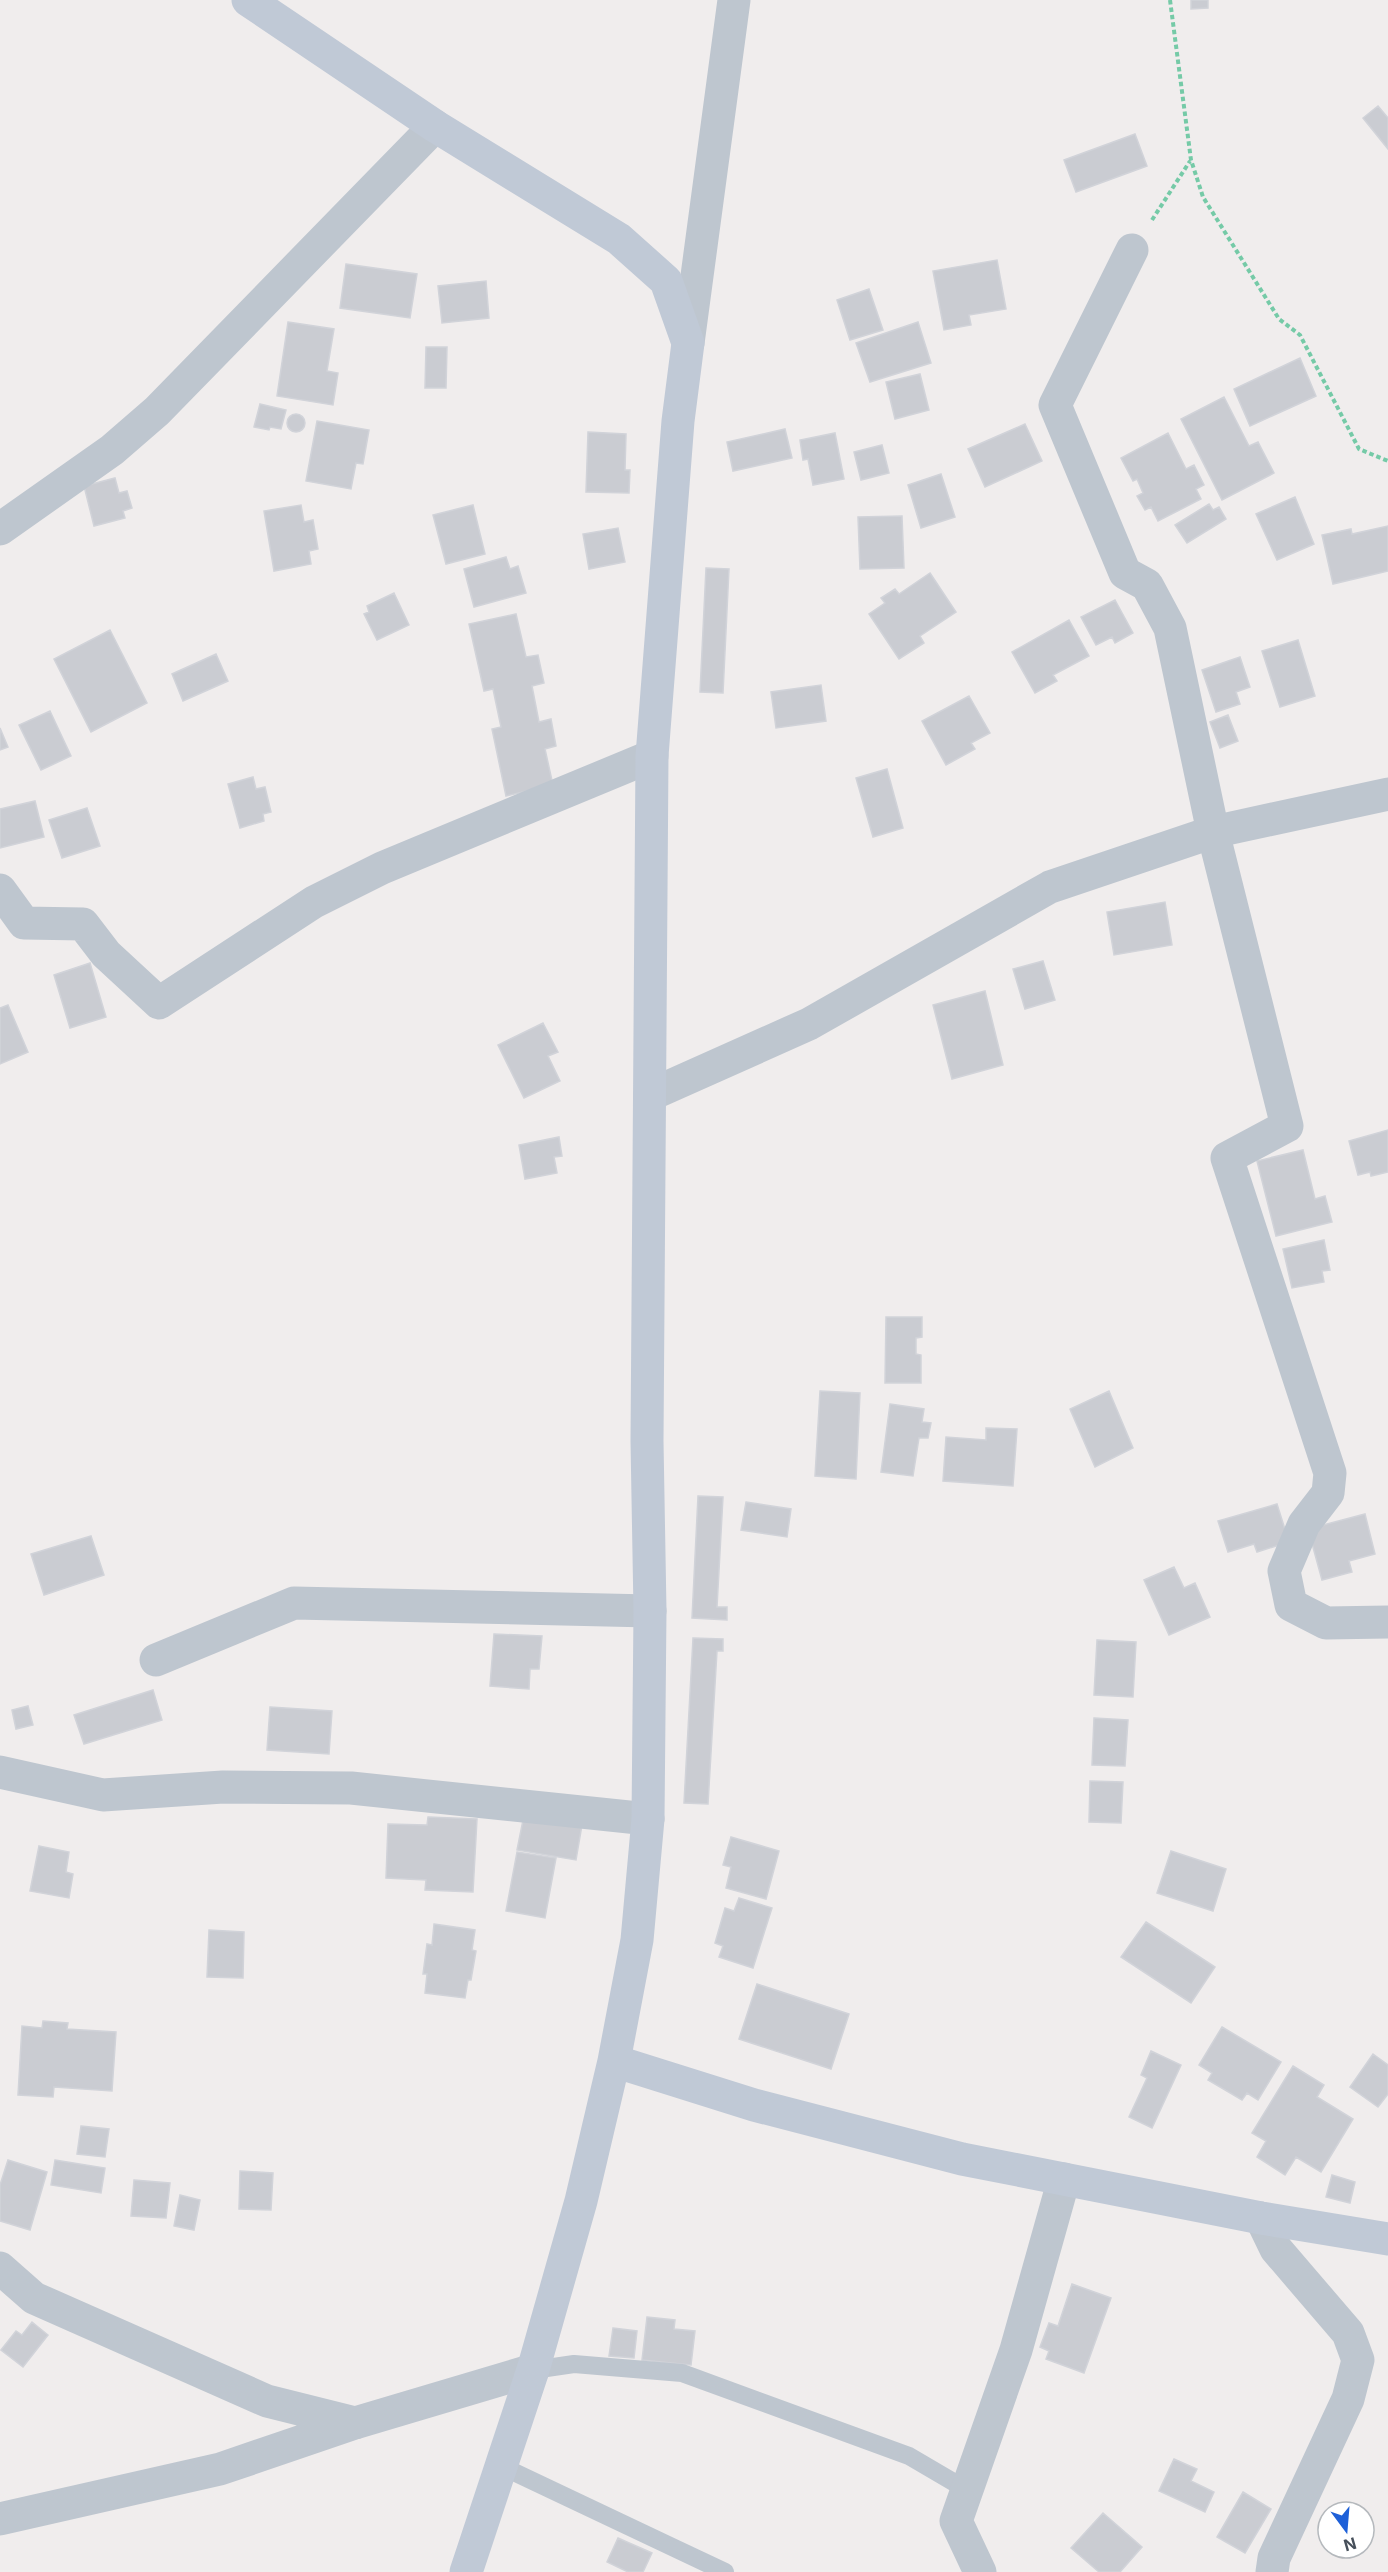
<svg xmlns="http://www.w3.org/2000/svg" width="1388" height="2572" font-family="Inter,sans-serif">
<rect width="100%" height="100%" fill="#f0eded"/>
<!-- building -->
<path fill="#caccd2" stroke="#d1d3d9" stroke-width="1.5" d="M1191,0H1208V8L1191,9Z
M1378,106L1388,118V149L1363,118Z
M1135,134L1147,166L1076,192L1064,160Z
M997,260L1006,309L969,315L971,325L944,330L933,271Z
M346,264L417,274L410,318L340,308Z
M486,281L489,318L442,323L438,286Z
M869,289L883,330L850,340L837,300Z
M288,322L334,329L327,371L338,373L333,405L277,396Z
M918,322L931,363L870,382L856,343Z
M426,347H447L446,388H425Z
M1300,358L1316,396L1250,426L1234,389Z
M920,374L929,410L895,419L886,382Z
M1224,397L1249,446L1258,442L1274,473L1222,500L1181,419Z
M260,404L286,410L281,429L270,427L269,430L254,427Z
M287 423a9 9 0 1 1 18 0a9 9 0 1 1-18 0Z
M317,421L369,430L363,464L356,463L351,489L306,481Z
M1025,424L1042,461L985,487L968,449Z
M785,429L792,458L733,471L727,442Z
M588,432L626,434L625,470H630L629,493L586,492Z
M835,433L844,479L813,485L808,459L803,460L800,440Z
M1168,433L1186,469L1194,465L1204,485L1196,489L1201,499L1158,521L1151,507L1145,510L1137,496L1143,493L1137,479L1133,481L1121,458Z
M882,445L889,473L861,480L854,452Z
M941,474L955,517L921,528L908,485Z
M115,478L119,493L127,491L132,508L123,511L125,518L94,526L84,486Z
M1295,497L1314,544L1277,560L1256,514Z
M1209,504L1213,510L1219,507L1226,519L1187,543L1175,525Z
M301,505L304,522L313,520L318,549L309,551L311,564L274,571L264,511Z
M473,505L485,554L446,564L433,515Z
M902,516L904,568L860,569L858,517Z
M1388,526V571L1333,584L1322,535L1351,529L1352,534Z
M618,528L625,562L589,569L583,534Z
M506,557L510,569L518,566L526,593L474,607L464,569Z
M706,568L729,569L723,693L700,692Z
M930,573L956,612L920,636L924,643L899,659L869,614L885,603L881,598L895,589L899,594Z
M394,593L409,625L377,640L364,614L369,612L367,606Z
M1115,600L1133,633L1115,643L1112,637L1096,645L1081,617Z
M516,614L526,657L538,655L544,683L532,686L539,722L551,719L556,746L545,749L553,785L506,796L492,729L501,727L493,689L484,691L469,624Z
M1069,620L1089,656L1053,675L1057,681L1035,693L1012,652Z
M110,630L147,703L91,732L54,659Z
M1298,640L1315,696L1280,707L1262,651Z
M216,654L228,681L183,701L172,674Z
M1240,657L1250,687L1236,692L1240,704L1216,712L1202,670Z
M821,685L826,721L776,728L771,692Z
M969,696L990,733L971,743L975,749L946,765L922,721Z
M50,711L71,756L41,770L19,725Z
M1228,715L1238,741L1220,748L1210,722Z
M0,728L8,747L0,750Z
M887,769L903,828L873,837L856,778Z
M253,777L256,789L265,787L271,812L263,814L264,821L240,828L228,784Z
M35,801L44,837L0,848V809Z
M87,808L100,846L62,858L49,820Z
M1165,902L1172,945L1114,955L1107,912Z
M1043,961L1055,1000L1025,1009L1013,969Z
M90,963L106,1017L70,1028L54,975Z
M985,991L1003,1065L952,1079L933,1005Z
M8,1005L28,1052L0,1064V1008Z
M543,1023L558,1052L548,1056L560,1081L524,1098L498,1045Z
M1388,1130V1172L1371,1176L1370,1172L1358,1175L1349,1141Z
M559,1137L562,1156L554,1157L557,1173L525,1179L519,1145Z
M1303,1150L1315,1199L1325,1196L1332,1222L1276,1236L1257,1161Z
M1324,1240L1330,1270L1322,1271L1324,1282L1292,1288L1283,1249Z
M886,1317H922V1337L916,1338V1354L921,1355V1383H885Z
M820,1391L860,1393L856,1479L815,1476Z
M1109,1391L1133,1448L1095,1467L1070,1409Z
M890,1404L924,1409L922,1422L931,1423L928,1438H919L913,1476L881,1472Z
M986,1428L1017,1429L1013,1486L943,1481L946,1437L986,1440Z
M698,1496L723,1497L717,1607H727V1620L692,1618Z
M746,1502L791,1509L787,1537L741,1530Z
M1277,1504L1289,1542L1257,1552L1254,1544L1228,1552L1218,1521Z
M1365,1514L1375,1554L1349,1561L1352,1572L1322,1580L1308,1529Z
M91,1536L104,1575L44,1595L31,1554Z
M1174,1567L1184,1588L1195,1583L1210,1617L1169,1635L1144,1580Z
M494,1634L542,1636L539,1669H530L529,1689L490,1686Z
M693,1638L723,1639V1651H717L708,1804L684,1803Z
M1097,1640L1136,1642L1133,1697L1094,1695Z
M153,1690L162,1720L84,1744L74,1715Z
M28,1706L33,1725L16,1729L12,1710Z
M270,1707L332,1711L329,1754L267,1750Z
M1094,1718L1128,1720L1125,1766L1092,1765Z
M1090,1781L1123,1782L1121,1823L1089,1822Z
M524,1815L582,1825L576,1860L517,1850Z
M428,1817L477,1819L473,1892L425,1890L426,1880L386,1878L388,1824L427,1825Z
M731,1837L779,1851L766,1899L726,1888L731,1867L723,1865Z
M39,1846L69,1852L66,1872L73,1874L69,1898L30,1891Z
M1171,1851L1226,1869L1213,1911L1157,1893Z
M517,1852L556,1858L545,1918L506,1911Z
M739,1898L772,1908L753,1968L719,1957L723,1946L715,1943L725,1908L734,1911Z
M1146,1922L1215,1967L1191,2003L1121,1957Z
M434,1924L475,1930L472,1950L476,1951L471,1980H468L465,1998L425,1993L427,1974H423L427,1944L432,1945Z
M209,1930L244,1932L243,1978L207,1977Z
M757,1984L849,2014L831,2069L739,2039Z
M43,2021L68,2023L67,2029L116,2032L112,2091L54,2087L53,2097L18,2095L22,2026L42,2028Z
M1222,2027L1281,2062L1258,2100L1247,2093L1242,2100L1208,2080L1212,2073L1199,2065Z
M1151,2051L1181,2065L1152,2128L1129,2117L1147,2078L1141,2075Z
M1373,2054L1388,2065V2094L1378,2107L1350,2087Z
M1293,2066L1324,2085L1317,2097L1353,2119L1321,2172L1296,2157L1285,2175L1257,2157L1266,2141L1252,2133Z
M81,2126L109,2129L105,2157L77,2154Z
M8,2160L47,2172L30,2230L0,2221V2185Z
M55,2160L105,2168L101,2193L51,2185Z
M240,2171L273,2173L271,2210L239,2209Z
M1332,2175L1355,2182L1350,2203L1326,2197Z
M134,2180L170,2183L166,2218L131,2216Z
M180,2195L200,2200L194,2230L174,2226Z
M1072,2284L1111,2298L1084,2373L1046,2359L1049,2351L1040,2347L1049,2323L1058,2326Z
M647,2317L675,2320L674,2329L695,2331L691,2365L642,2360Z
M32,2322L48,2335L23,2367L1,2350L16,2331L22,2335Z
M613,2328L637,2331L634,2358L609,2356Z
M1174,2459L1197,2469L1191,2481L1214,2492L1205,2512L1159,2491Z
M1243,2492L1271,2509L1245,2553L1217,2537Z
M1103,2513L1142,2547L1120,2572H1099L1071,2548Z
M618,2538L652,2553L643,2572H628L607,2562Z"/>
<g fill="none" stroke-linecap="round" stroke-linejoin="round">
<!-- path -->
<path stroke="#75caa7" stroke-width="4" stroke-dasharray="4.5 3" stroke-linecap="butt" d="M1170,0L1191,160L1203,197L1279,319L1300,335L1359,449L1388,461
M1152,220L1190,161"/>
<!-- lane -->
<path stroke="#bec6cf" stroke-width="18" d="M533,2370L574,2364L682,2373L909,2456L967,2490
M501,2466L725,2572"/>
<!-- street -->
<path stroke="#bec6cf" stroke-width="33" d="M1132,250L1055,405L1125,573L1147,585L1170,628L1213,832L1287,1126L1227,1158L1330,1473L1328,1493L1304,1524L1284,1571L1291,1605L1326,1623L1388,1622
M688,343L734,0
M0,529L112,450L157,411L435,126
M0,890L24,923L83,924L106,954L159,1003L314,902L382,868L652,756
M650,1095L809,1024L1050,887L1213,832L1388,794
M156,1660L294,1603L650,1611
M0,1772L103,1795L223,1787L351,1788L648,1819
M1261,2218L1276,2249L1348,2333L1358,2360L1348,2399L1274,2558L1272,2572
M0,2268L34,2298L267,2401L355,2423
M0,2519L220,2469L355,2423L533,2370
M980,2572L956,2521L1016,2350L1064,2179"/>
<!-- secondary -->
<path stroke="#c0c9d6" stroke-width="33" d="M248,0L435,126L619,239L666,281L688,343L678,421L652,756L647,1441L650,1611L648,1819L637,1940L614,2061L581,2201L533,2370L466,2572
M614,2061L754,2105L962,2159L1261,2218L1388,2239"/>
</g>
<!-- north arrow -->
<g transform="translate(1346 2530) rotate(164)"><circle r="28" fill="#ffffff" stroke="#b5b9bd" stroke-width="1.5"/>
<path d="M0-4.5L10 22L0 15L-10 22Z" fill="#1e60d8"/>
<text y="-9" font-size="16" font-weight="bold" text-anchor="middle" fill="#464f5a">N</text>
</g>
</svg>
